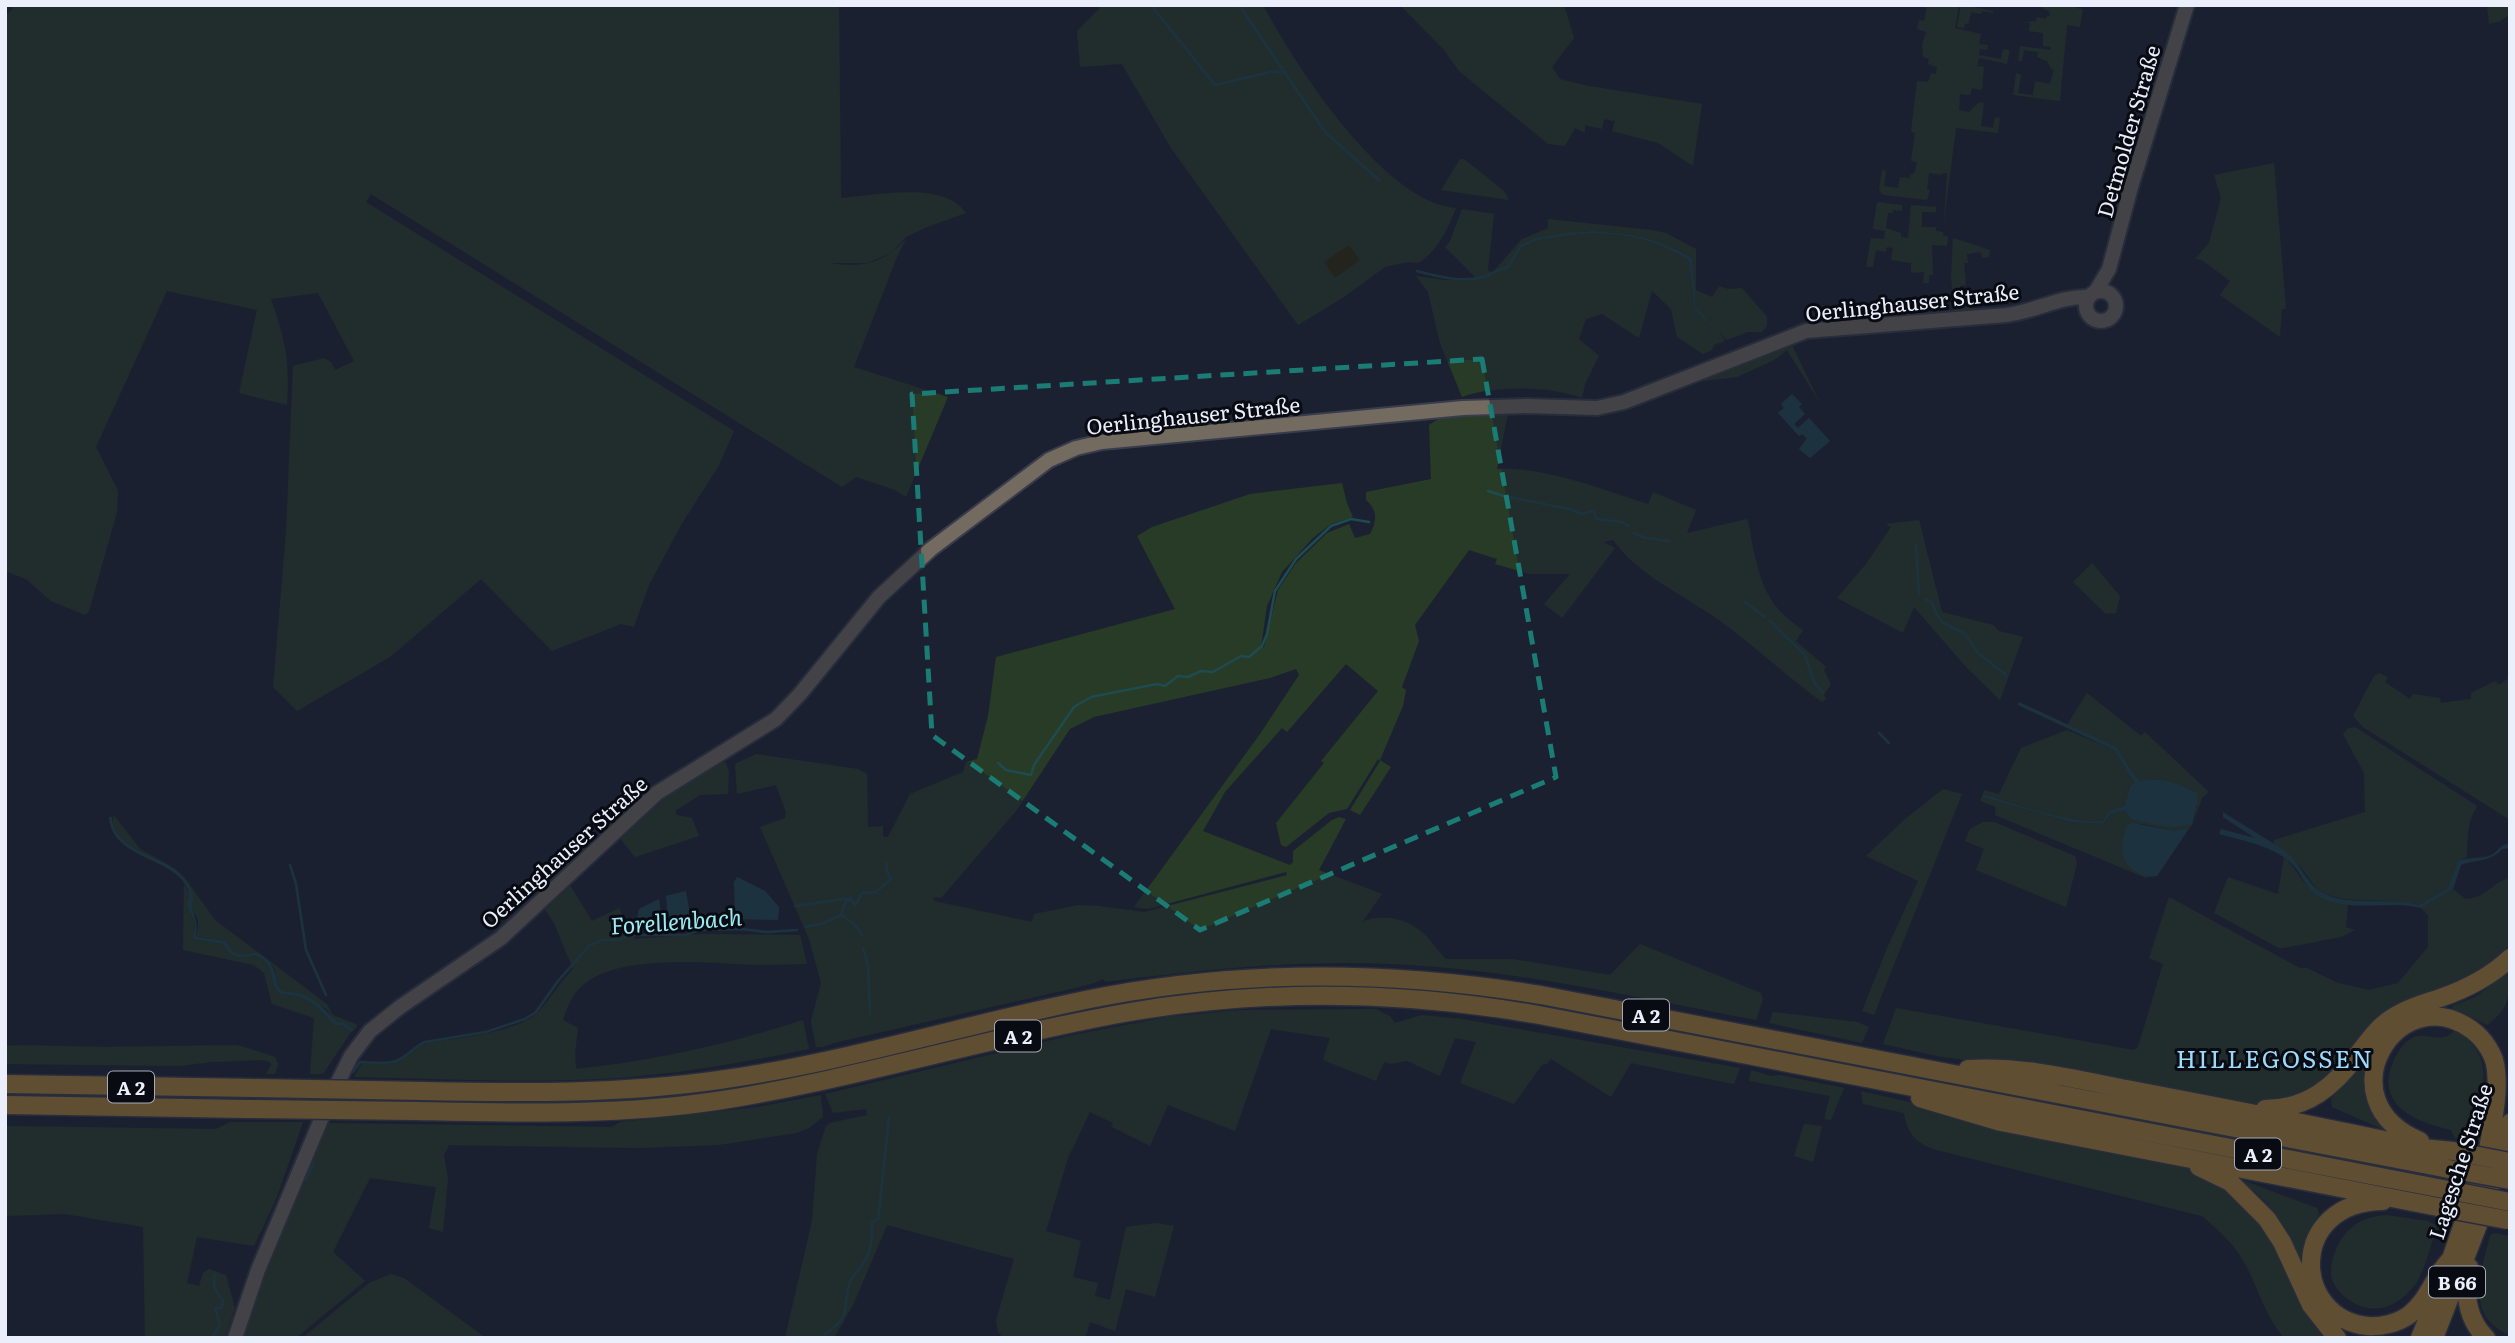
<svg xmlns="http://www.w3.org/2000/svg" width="2515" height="1343" font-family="Literata,serif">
<rect width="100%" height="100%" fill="#1b2131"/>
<!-- green -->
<path fill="#283b27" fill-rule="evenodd" d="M10,5H839L841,198C875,196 943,180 966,213L927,227L906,237L891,253L867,263H829C862,268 883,264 906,239L897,257L854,367L948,397L906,497L895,490L856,477L842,487L371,194L366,202L734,431L718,467L681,525L649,585L634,627L621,624L552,651L481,579L390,657L297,711L273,687L286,533L293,366L324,358L331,362L335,370L354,361L318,293L271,299C285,341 290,359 287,405L239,393L257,310L167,291L96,447L118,491L117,512L89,611L85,615L51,601L26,579L5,571V16L13,9Z
M1098,5H1263C1295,65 1384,203 1456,208C1447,231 1439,248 1419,263L1408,262L1385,267L1341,299L1298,325L1171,148L1122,64L1080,67L1077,31L1099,9Z
M1400,5H1564L1574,38L1552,67L1560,79L1589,86L1702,104L1693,166L1658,143L1612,131L1615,121L1604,119L1602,129L1585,125V133L1575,128L1565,146L1548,144L1459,71L1444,50Z
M1925,5H1959L1955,28L1981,34L1979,44L1988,45L1987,50L1980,49L1979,55L2001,59L2003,49L2010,50L2007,64L1979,58L1977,66L1984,67L1982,90L1972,88L1970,95L1960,94L1959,110L1969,112L1978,103L1984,102L1981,126L1993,128L1995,117L2000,118L1998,133L1956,128L1944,222L1947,173H1943L1942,175L1929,173L1927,189L1930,190L1927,200L1883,195L1879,190L1882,170L1886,171L1884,186L1898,188L1900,177L1910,178V174H1914L1917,162L1911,161L1915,133L1911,132L1917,81L1928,82L1931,73L1936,74L1937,67L1928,64L1929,59L1923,57L1922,44L1926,32L1917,29L1919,20L1924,21L1927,6Z
M1961,5H1963L1993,11V13L1983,11L1981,14L1971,12L1969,23L1965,24L1964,28L1957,27Z
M2037,5H2077L2076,8L2083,9L2080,27L2067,25L2060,101L2013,95L2016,73L2021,75L2018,93L2033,95L2035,81L2050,84L2054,70L2051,69L2047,61L2037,57L2038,52L2024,50L2022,61H2018L2020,46L2051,50V47L2043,46V33L2029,31L2030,23L2024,22L2036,21L2037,17L2046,19L2047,16H2050V12Z
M2487,5H2510V14L2500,21L2489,24Z
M1460,159H1464L1504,191L1509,200L1441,190Z
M2274,163L2286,309H2282L2280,337L2220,295L2230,281L2202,260L2195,259L2209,243L2221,198L2214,175Z
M1877,202L1902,205V211L1893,210V213H1888L1886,228L1901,233V237L1908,238L1911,205L1936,207V212H1922V227H1936V231L1943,232V235L1948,237L1947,246L1932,245L1933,275H1929V283H1923L1924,272L1911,273V263L1891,260L1893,248L1887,247L1886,252L1876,250L1873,267H1866L1871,238L1884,239L1885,231L1873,229Z
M1462,209L1494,214L1488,270L1492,273L1522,239L1548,228V219L1651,230L1666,233L1696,249V290L1712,297L1719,286L1728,289L1742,288L1767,317V326L1762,332H1748L1726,340L1718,330L1725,341L1714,345L1712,350L1703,354L1677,337L1671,309L1652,291L1639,338L1602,314L1586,319L1579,339L1599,356L1585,384L1582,398C1551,386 1494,385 1462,397L1440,343L1428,292L1416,276L1445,280L1476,278L1445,247L1450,241ZM1592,231C1634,234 1655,237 1692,258L1696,308L1708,321L1695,307L1689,260C1651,238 1618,230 1573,235V233Z
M1953,238L1990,250L1989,257L1982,258L1981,252L1967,254L1968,263H1964L1966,285L1960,286V303L1966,304V302H1973L1974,309L1984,308V311L1954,313L1951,277Z
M1787,342L1792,345L1820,403L1787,350L1774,360L1737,377L1688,383Z
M1508,414L1497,469C1548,467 1599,489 1648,504L1653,492L1696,510L1687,533L1747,519C1751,530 1751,541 1754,552C1762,589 1771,609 1803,630L1796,641L1826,667L1824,670L1831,684L1824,695L1826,699L1822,702C1786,676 1753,644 1716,618C1682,594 1638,575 1613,540L1604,542L1615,548L1562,618L1544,604L1570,574H1529L1495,564L1497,559L1469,550L1415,625L1419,641L1402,687L1406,690L1403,706L1380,760L1391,767L1360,815L1350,810L1380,761L1378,759L1347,809L1329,813L1286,847L1281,845L1276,823L1324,763L1321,761L1378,691L1346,664L1287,732L1282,728L1225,792L1203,831L1290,865L1293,862V851L1332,820L1339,817L1346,819L1319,870L1382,894L1363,921C1384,914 1407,918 1423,933C1432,940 1437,951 1446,959H1513L1610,975L1640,944L1761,993L1763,1000L1756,1020C1635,997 1513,969 1390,964C1293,960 1201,970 1105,982L1104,979L1088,985L838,1042L822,1047H816L811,1021L821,983L809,939L760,827L785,818L786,812L776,785L737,794L735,764L756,754L858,769L867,774L868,827L883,826V837H888L910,794L963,772L966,762L977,759L988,716L996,657L1175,609L1137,536L1152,527L1250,494L1342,483L1347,503L1353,517L1331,524L1313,538L1282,572L1267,606L1261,647H1264L1278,590L1296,563L1327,533L1349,524L1355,538L1370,534C1377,520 1378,511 1366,500V492L1431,479L1429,425L1443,416ZM1296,669L1299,675L1260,734L1134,907L1148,909L1286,872L1287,875L1144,912L1098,906L1079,905L1034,914L1032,922L934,901L933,897L941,898L1016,811L1070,729L1094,717L1270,678Z
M1919,520L1942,612L1993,625L1999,631L2023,637L2000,700L1966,667L1914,607L1903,633L1837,598L1866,564L1891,527L1886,524Z
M2092,563L2120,596L2116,613L2106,614L2073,582Z
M2379,673L2388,677L2385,682L2410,699L2413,694L2440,698L2441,703L2471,699V693L2495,681L2499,685L2510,677V820L2363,727L2353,716L2374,676Z
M2087,693L2141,736L2145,732L2209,792L2202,798L2194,821L2197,804L2196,793L2193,791C2175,782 2160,777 2139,781L2116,747L2067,725Z
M2355,727L2477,806C2467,821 2467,840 2467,857L2458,861L2448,888L2419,905C2389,896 2356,906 2326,894C2314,889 2310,879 2303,870C2295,860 2285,852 2274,845V840L2365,812L2364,773L2343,734L2347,729Z
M2067,730L2114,750L2135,783L2130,786L2125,806L2109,811L2103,821C2066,824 2018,804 1983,794L1984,790L1999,794L2021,748Z
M723,762L726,763L729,771L728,794L700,795L675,811L677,815L692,818L699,836L635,857L619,837L667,794Z
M1943,789L1962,794L1874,1015L1862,1011L1888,946L1918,881L1866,856L1904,820Z
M1982,797L2071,822L2104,824L2111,814L2125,810L2131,819L2178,827L2186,824L2192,825L2188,830L2185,828L2175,831L2142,824L2125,833C2121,861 2124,865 2149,878H2146L1995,815L1996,807L1980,801Z
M114,815L140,849L174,868L185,878L215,920L327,1004L333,1015L356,1024L357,1027L354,1030L343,1022L337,1023L326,1009L295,992H283L279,989L274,967L256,952C241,956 233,957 226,941L196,937C197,932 199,925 198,921C197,915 192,912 192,906C191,891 190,884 178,872C163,857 103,844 114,815Z
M1983,822H1994L2075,856L2077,863L2066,907L1976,870L1984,849L1965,841L1970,829Z
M2284,857C2297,869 2304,887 2319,896C2327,901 2339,902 2348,904L2346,927L2355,930L2341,937L2284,948H2279L2214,913L2228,877L2278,894Z
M2510,878V944C2498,957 2484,970 2468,978C2439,992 2406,998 2379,1016C2348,1037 2344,1081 2307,1096C2293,1101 2274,1102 2259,1104L1937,1056L1883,1044L1896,1008L2134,1050L2138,1047L2163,964L2149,958L2169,897L2300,968H2307L2338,983L2369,990L2398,983L2428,947V915L2421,908L2453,889L2465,899C2490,897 2488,884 2510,878Z
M184,884L189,893L188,909L195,922L193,939L223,944C231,959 240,959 255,955C277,966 267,975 277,991C281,997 291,994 297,996C315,1002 323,1013 335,1026L342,1025L351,1032L323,1074H310L314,1018L272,1004L264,973L254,965L183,950Z
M570,885L592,921L619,908L635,939L702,934L800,935L807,964C793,964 778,965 764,965C716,964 611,950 577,991C570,1000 566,1010 563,1020L578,1028L575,1053L576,1069C652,1061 730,1044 803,1020L809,1049C750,1061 691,1072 631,1077C539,1084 446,1079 354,1077L362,1063C373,1063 387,1066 397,1062C408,1057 416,1048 427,1043C455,1038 518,1033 538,1012C551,998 560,982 573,969L554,923L545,910Z
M2510,972C2510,998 2508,1009 2487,1025L2460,1011H2453L2452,1006L2475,997Z
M1376,1009L1390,1016L1395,1023L1422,1015L1462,1019L1740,1068L1734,1084L1631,1063L1611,1097L1551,1059L1547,1064L1542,1065L1514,1104L1460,1083L1476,1042L1455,1038L1440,1076L1407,1061L1390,1064L1384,1062L1376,1081L1323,1060L1330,1038L1271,1029L1235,1131L1168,1105L1150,1146L1112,1127L1113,1123L1090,1112L1068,1158L1046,1231L1081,1241L1073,1277L1098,1283L1095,1296L1110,1300L1126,1227L1156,1223L1174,1226L1155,1297L1126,1289L1115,1331L1090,1322L1085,1338H1000L1001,1334L998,1333L996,1320L1014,1259L887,1225L854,1303L834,1338H785L812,1221L817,1154L826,1126L830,1123L867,1115L866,1109L833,1113L825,1094L1068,1036L1167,1017L1239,1010Z
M1773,1012L1857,1022L1869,1027L1862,1043L1769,1023Z
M2455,1031C2500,1057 2481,1095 2470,1134L2468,1139L2462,1141L2455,1138L2451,1130C2419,1123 2376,1107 2392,1065C2396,1055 2401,1045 2410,1039C2422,1031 2434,1041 2447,1036C2450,1035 2452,1032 2455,1031Z
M21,1045L105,1047L236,1045C250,1048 261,1053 275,1057L278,1064L275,1074H266L271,1065L270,1062L264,1060L211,1062L179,1066L5,1064V1046Z
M2366,1056L2369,1057C2362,1083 2366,1106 2384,1127L2382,1129L2332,1107L2331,1099L2347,1082Z
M1751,1070L1771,1076L1780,1075L1844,1088L1831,1120L1824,1119L1830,1096L1749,1081Z
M1861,1091L2185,1166L2205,1173L2254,1208L2333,1338H2284C2264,1315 2258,1286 2243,1260C2233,1243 2217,1229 2202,1216L1933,1149C1914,1141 1908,1134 1904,1113L1863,1104Z
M821,1095L823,1117L809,1128L796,1133L718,1145L638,1148L449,1145L444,1155L448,1179L443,1232L429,1228L436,1187L370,1178L333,1252L365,1281L296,1338H240L249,1309L325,1123L612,1127L620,1122L757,1107Z
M230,1122H303L277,1197L254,1246L197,1237L187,1283L199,1286L203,1273L209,1269L226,1275L235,1308L225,1338H145L143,1227L65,1214L5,1216V1126L216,1129Z
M1804,1124L1822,1126L1813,1162L1794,1156Z
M2245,1181L2317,1208L2319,1213L2307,1241L2304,1275C2291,1237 2279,1208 2245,1184Z
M2387,1215L2428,1221L2437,1226C2430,1245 2426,1270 2414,1286C2397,1308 2372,1316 2349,1300C2342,1295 2335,1288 2332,1279C2330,1273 2331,1265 2333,1258C2341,1231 2358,1217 2387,1215Z
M2493,1233L2510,1236V1335C2464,1317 2481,1272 2490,1236Z
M391,1274L404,1278L486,1338H302L369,1283Z"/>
<!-- sand -->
<path fill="#302807" d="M1349,245L1360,260L1335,278L1324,262Z"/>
<!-- water -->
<path fill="#1e4b50" d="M1592,231C1634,234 1655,237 1692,258L1696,308L1726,340L1695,309L1689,260C1651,238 1617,230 1573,235L1572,233Z
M1792,394L1802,404L1799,407L1805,414L1794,424L1798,428L1809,418L1830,441L1810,458L1799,449L1807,438L1802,434L1799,436L1778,413L1784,408L1781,404Z
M2019,702L2116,747L2139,781C2160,777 2175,782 2193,791L2197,793V804L2192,825C2184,824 2182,827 2174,827C2160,826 2145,822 2131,819L2125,810L2111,814L2103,824L2071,822L1982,797L1983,794C2015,804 2070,824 2103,821L2109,811L2125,806L2130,786L2135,783L2114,750L2018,705Z
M2223,812C2244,826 2267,838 2287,853C2301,864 2307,885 2323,893C2353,908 2389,896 2419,905L2448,888L2458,861C2468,857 2478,859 2489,856C2499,853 2498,844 2510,844V848L2502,849C2491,862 2476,859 2461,865L2453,889L2421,908C2389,900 2351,913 2320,897C2306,890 2303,875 2293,865C2275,846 2244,841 2219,834L2221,829L2255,838L2223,817Z
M109,817H112C112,848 158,855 177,871C183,876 191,887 193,894C193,900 191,905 193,911C197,925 197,921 196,937L226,941C233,957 241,956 256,952C282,965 273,986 282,991C286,993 293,991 298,993C315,998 325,1010 337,1022H343L354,1030L351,1032L342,1025L335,1026C323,1013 315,1002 297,996C291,994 281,997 277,991C267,975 277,966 255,955C240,959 231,959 223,944L193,939C193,934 196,927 195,922C194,917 189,913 188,908C187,903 190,897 189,892C178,856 112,861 109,817Z
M2132,823L2175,831L2185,828L2188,830L2157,876C2149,877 2147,877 2140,874C2118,863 2120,847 2127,825Z
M737,877L765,891L779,907L778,920L738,919L735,913L734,882Z
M686,891L692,928L669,929L666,896Z
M659,899L662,924L638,927L636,922L639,909Z"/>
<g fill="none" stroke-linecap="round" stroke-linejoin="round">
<!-- stream -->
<path stroke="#1e4b50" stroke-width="2.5" d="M1151,5L1215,85L1271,72H1286
M1239,5L1325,132L1380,181
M1417,271C1439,277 1466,284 1488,275C1495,272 1500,269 1508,267L1521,246L1536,239L1575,233
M1488,491L1504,496L1569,509L1582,514L1592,511L1594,512L1596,519L1622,522L1628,526
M1634,533L1645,538L1670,541
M1916,544L1919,594
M1925,599L1932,603L1937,615L1943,623L1964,633L1978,653L2006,675
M1745,602L1765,617
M1770,621L1805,655L1814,682L1823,693
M1879,733L1889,743
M998,763L1006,770L1031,775L1034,765L1074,707L1091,697L1157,684L1165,686L1178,676L1188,677L1201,671L1213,672L1241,656L1249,657L1262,646L1267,634L1275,591L1296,559L1331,526L1351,519L1369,522
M290,865L296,884L306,950L326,995
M795,906L851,898V900
M841,915L854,924L862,935
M805,927L824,923L841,915L846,901L851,900L855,906L862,893L876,892L891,879L887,871L886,863
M863,948L868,965L870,1014
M353,1072L360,1062C371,1062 385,1065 396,1061C407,1057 414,1047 425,1042L486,1032L525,1019L536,1012L558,981L590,945L603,940H620L629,935H686L699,930L742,929L767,932L797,930
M306,1180L314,1163
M212,1338L220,1325L215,1308H222L223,1300C215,1292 212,1285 215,1274
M822,1338C828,1330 840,1326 844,1314C847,1304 846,1292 850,1282C853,1274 859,1270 863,1264C872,1252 872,1235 872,1222L878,1219L879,1212L889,1117"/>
<defs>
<path id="secondary" d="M2086 306a15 15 0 1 1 30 0a15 15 0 1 1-30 0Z
M2096,291L2109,269L2131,187L2187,5
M235,1338L258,1270L330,1098L351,1056L370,1031L400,1007L501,938L657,793L776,719L800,694L879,597L931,549L1049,460L1076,448L1102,442L1463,408L1528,406L1597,408L1624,402L1806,331L2006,315C2034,312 2060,296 2087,297"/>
<path id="highway" d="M1968,1069C2023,1065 2083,1081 2137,1091C2232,1109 2327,1128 2422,1148L2453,1151
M5,1084L256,1088
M424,1091C523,1093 621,1094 719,1080C842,1063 963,1025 1085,1000C1236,969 1389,970 1541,995L2449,1169
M1920,1098L2001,1122L2438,1207
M5,1105L247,1109
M2265,1109C2307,1109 2334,1087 2358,1054C2369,1040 2379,1025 2395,1016C2409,1007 2425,1003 2440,998C2466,989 2490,977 2510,958
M416,1111C518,1113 621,1116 723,1100C860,1078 993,1036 1130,1012C1265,989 1404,991 1539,1015L2443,1189
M2420,1141C2322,1101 2398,976 2472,1030C2484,1039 2495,1055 2496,1070C2499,1097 2492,1124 2488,1150
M2199,1167L2230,1182L2267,1219L2282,1242L2311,1305L2337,1338
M2383,1201C2287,1202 2292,1319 2368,1326C2382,1327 2398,1323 2409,1315C2429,1300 2434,1275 2451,1259
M2469,1267C2464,1293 2466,1318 2486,1338
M2420,1338L2444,1279L2485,1161
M2434,1338L2478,1225L2510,1123"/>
</defs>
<!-- secondary casing -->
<use href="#secondary" stroke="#383c4b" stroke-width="18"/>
<!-- highway casing -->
<use href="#highway" stroke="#383c4b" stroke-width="21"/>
<!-- secondary -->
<use href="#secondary" stroke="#736a60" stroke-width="14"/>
<!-- highway -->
<use href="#highway" stroke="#b38536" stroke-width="18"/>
<defs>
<path id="highway-bridge" d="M256,1088L424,1091
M247,1109L416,1111
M2453,1151L2510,1162
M2449,1169L2510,1180
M2443,1189L2510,1202
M2438,1207L2507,1220"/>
</defs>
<!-- highway-bridge casing -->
<use href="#highway-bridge" stroke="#383c4b" stroke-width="21" stroke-linecap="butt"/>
<!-- highway-bridge -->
<use href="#highway-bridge" stroke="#b38536" stroke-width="18"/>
</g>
<!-- marked area -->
<path d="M0 0H2515V1343H0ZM1482,359L1556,777L1200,930L932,735L912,394Z" fill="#1b2131" fill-opacity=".55" fill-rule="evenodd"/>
<path fill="none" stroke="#1a7c75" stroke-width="5" stroke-dasharray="14 9" stroke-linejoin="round" d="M1482,359L1556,777L1200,930L932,735L912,394Z"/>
<g text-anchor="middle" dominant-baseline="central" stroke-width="6" stroke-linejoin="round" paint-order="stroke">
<!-- shield labels -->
<g fill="#080b12" stroke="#a7abb5" stroke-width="2">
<rect x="1623" y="999.5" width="46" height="31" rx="5"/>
<rect x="995" y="1020.5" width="46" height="31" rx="5"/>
<rect x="108" y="1071.5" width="46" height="31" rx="5"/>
<rect x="2235" y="1138.5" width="46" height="31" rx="5"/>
<rect x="2429" y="1266.5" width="56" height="31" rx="5"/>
</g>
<g font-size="19" font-weight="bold" fill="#ebeffb">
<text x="1646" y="1015">A 2</text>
<text x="1018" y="1036">A 2</text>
<text x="131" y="1087">A 2</text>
<text x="2258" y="1154">A 2</text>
<text x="2457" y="1282">B 66</text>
</g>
<!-- street labels -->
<g font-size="21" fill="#ebeffb" stroke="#080b12">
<text transform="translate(2127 131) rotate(-74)">Detmolder Straße</text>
<text transform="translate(1912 301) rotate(-6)">Oerlinghauser Straße</text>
<text transform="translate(1193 414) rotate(-6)">Oerlinghauser Straße</text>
<text transform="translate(563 851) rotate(-42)">Oerlinghauser Straße</text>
<text transform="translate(2459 1161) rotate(-72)">Lagesche Straße</text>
</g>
<!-- water labels -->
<g font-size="23" font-style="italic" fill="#9aeaf3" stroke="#080b12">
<text transform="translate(676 920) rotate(-4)">Forellenbach</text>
</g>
<!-- quarter labels -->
<g font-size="24" letter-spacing="2" fill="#9cdafd" stroke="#080b12">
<text x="2275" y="1057">HILLEGOSSEN</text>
</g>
</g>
<!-- border -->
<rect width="2515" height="1343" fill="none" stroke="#ebeffb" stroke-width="14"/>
</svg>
